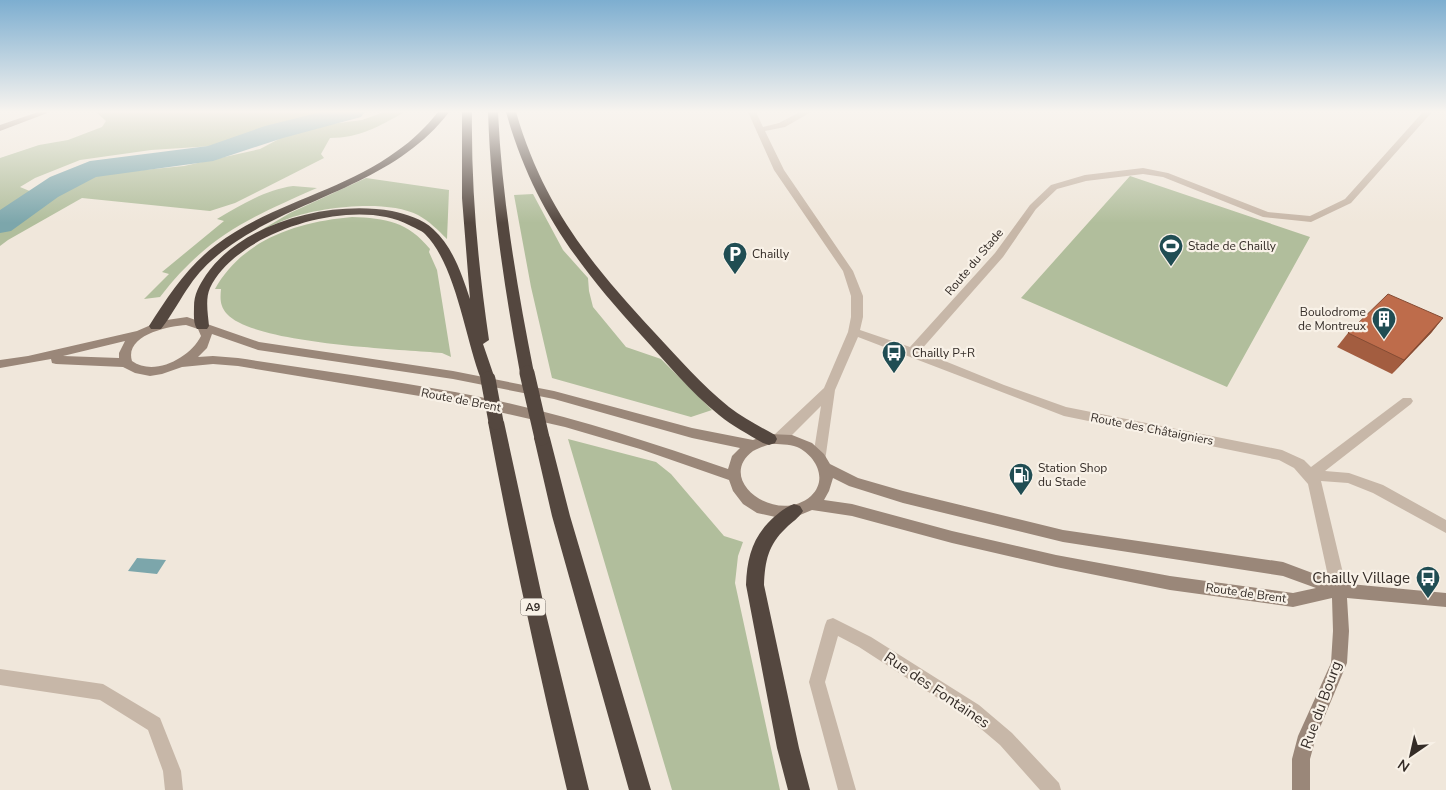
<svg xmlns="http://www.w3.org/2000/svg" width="1446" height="790" font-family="'Nunito Sans',sans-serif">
<rect width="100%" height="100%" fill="#f0e7db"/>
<!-- green -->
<path fill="#b1be9c" d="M96,112H334L297,119L213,146L151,150L80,160L35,178L20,187L32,192L0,214V158L39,145L68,140L102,127L106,121Z
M384,112H405C379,126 360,138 330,138L321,154L324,158L235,203L210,211L82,198L8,240L0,246V229L23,217L53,196L58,190L89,178L103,174L184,166L260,149L300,128L362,120Z
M1130,176L1310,237L1227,387L1021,298Z
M366,178L449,190L447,239C438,230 429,221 418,215C387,199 321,207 290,218C279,222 268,227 258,232L290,213Z
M293,186L317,188C249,218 207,236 160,297L144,299L169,274L162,272L224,221L217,219C241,205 265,190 293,186Z
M533,194L563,250L588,278L589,291L593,307L626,347L661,359L712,410L691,417L552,378L531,287L514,195Z
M352,217C386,218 408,222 430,249L429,252L437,270L451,357L442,353C398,349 254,344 227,314C220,306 220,299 221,289H215C243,239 297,222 352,217Z
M568,439L656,462L671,474L724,536L743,542L738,556L735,583L780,790H672Z"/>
<!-- water -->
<path fill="#7ca6ab" d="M137,558L166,560L157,574L128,571Z"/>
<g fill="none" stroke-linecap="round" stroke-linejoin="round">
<!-- river -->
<path fill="#7ca6ab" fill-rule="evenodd" d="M321,112H365L361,117L283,138L213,161L96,177L58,197L11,231L0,233V210L50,177L90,161L208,146L265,126Z"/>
<!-- street -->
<path fill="#c7b7a8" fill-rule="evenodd" d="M748,112H756L763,127L779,123L800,112H811L785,127L765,131L784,170L853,271L863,296V317L860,330L910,347L995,253L1030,205L1051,185L1085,175L1143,168L1168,173L1268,212L1310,216L1345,199L1423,112H1432L1351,203L1311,222L1263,217L1163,177L1143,174L1086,181L1057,189L1036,209L1003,257L920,351L1004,385L1066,407L1282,450L1304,460L1311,467L1403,398H1411L1413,401L1411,404L1325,471L1349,473L1383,485L1446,520V533L1373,493L1348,483L1321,481L1347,590L1344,595L1339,597L1334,595L1331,590L1308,484L1294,468L1279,460L1064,416L858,337L835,390L825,461L820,462L815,461L813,457L821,406L784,443H774L772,439L774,435L824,388L848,332L851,317V296L843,271L774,170Z
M833,618L871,637L979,705L1012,733L1059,783L1061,790H1040L1000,745L967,717L859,647L838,636L825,682L856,790H838L809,682L825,625L827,620Z
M0,669L103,684L160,718L181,771L183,790H165L163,771L148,730L100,700L0,685Z"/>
<!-- secondary -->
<path fill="#9a8779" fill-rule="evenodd" d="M38,112H50L0,131V125Z
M187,317L259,342L453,371L554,391L692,428L753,440L769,434L792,435L812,443L824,454L830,464L858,478L903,491L1063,530L1283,562L1339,583L1446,593V607L1347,598L1349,631L1347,663L1316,737L1310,759V790H1292V759L1298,736L1331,663L1333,631L1332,598L1293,607L1170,590L1056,567L952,543L852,516L812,510L800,515L780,518L757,513L743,504L733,491L729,480L640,449L565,427L456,402L238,366L213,364L182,367L162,374L150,376L135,373L123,367L56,364L52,363L51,359L0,368V360L28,356L137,331L160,321ZM186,325L198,329L201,336C190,358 154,377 132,361C124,335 169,326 186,325ZM212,334L258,350L453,379L554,399L692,438L740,448L732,456L728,469C639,438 548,409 455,392C383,379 310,369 238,358L213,356L198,357L207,348ZM125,341L119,353V358L63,356ZM770,444C779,444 789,444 797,447C815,455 829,479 811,496C777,526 714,480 753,451C758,448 765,446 770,444ZM833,478L849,486L903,503L1063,542L1283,576L1316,588L1293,593L1170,576L1056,555L952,531L852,504L824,500L829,491Z"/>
<!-- highway -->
<path fill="#54473f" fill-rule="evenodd" d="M438,112H449C396,182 307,195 237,241C219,253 202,267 190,285C180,299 172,315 161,329H151L149,326C168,296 188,266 216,245C271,203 342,192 397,151C413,140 426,127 438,112Z
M462,112H472C471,189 478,264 489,340L483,344L495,379L493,383L488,384L483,383L481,379C465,338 456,265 425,234C421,230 414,228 409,225C354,196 237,231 210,288C205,299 208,314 209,326L207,329H197C193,323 194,314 194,307C194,294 199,286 206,275C242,222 331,200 392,211C406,214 423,219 433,229C453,247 462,275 470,299L462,198Z
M488,112H498C502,200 517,287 534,373L532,377H522L520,373C504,286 491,200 488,112Z
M506,112H516C543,205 589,262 654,332C678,358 702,385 729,407C743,418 759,426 775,435L777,439L775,443L769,445L763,443C748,434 732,426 719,415C690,392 667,363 642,336C578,266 532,205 506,112Z
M496,416L501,418L504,422L544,606L589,790H567C538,668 511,545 488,422L491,418Z
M542,432L548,434L550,438L570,516L651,790H629L552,516L534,438L536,434Z
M794,504L800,506L803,511C799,518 792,522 786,528C768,545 765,561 764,585L799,748L810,790H788L777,748L746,585C747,557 753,536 774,517C780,512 786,507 794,504Z"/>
<!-- highway-bridge -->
<path stroke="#54473f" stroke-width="15" d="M527,373L542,438
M488,379L496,422"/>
</g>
<!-- wall -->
<path fill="#a35d40" d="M1443,318L1431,333L1392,374L1337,347L1348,333Z"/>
<!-- shaded-wall -->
<path fill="#854c34" d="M1443,318L1431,333L1392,374L1404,360Z"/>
<!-- building -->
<path fill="#be6c4b" stroke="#854c34" d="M1388,294L1443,318L1404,360L1348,333Z"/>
<!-- sky -->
<linearGradient id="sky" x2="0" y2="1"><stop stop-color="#7daed0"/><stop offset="0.5" stop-color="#f8f4ef"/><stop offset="1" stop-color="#f8f4ef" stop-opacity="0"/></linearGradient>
<rect width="1446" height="223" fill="url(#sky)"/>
<!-- icons -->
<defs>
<symbol id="stadium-pin" viewBox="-11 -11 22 30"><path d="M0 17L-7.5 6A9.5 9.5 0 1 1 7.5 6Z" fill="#204d53" stroke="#f8f1e7"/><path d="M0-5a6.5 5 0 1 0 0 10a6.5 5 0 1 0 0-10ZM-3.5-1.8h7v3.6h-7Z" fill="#fff"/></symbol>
<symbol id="parking-pin" viewBox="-11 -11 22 30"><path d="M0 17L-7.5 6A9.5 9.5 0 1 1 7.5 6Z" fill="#204d53" stroke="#f8f1e7"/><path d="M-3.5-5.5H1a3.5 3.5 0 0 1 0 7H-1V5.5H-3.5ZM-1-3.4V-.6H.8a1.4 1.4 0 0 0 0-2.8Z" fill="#fff"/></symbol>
<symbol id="building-pin" viewBox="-11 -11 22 30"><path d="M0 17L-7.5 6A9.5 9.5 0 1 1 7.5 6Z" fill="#204d53" stroke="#f8f1e7"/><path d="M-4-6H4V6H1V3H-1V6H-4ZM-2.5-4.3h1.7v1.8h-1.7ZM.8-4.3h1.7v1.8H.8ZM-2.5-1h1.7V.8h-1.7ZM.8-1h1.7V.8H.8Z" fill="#fff"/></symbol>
<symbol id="bus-pin" viewBox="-11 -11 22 30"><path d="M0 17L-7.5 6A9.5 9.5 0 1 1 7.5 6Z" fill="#204d53" stroke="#f8f1e7"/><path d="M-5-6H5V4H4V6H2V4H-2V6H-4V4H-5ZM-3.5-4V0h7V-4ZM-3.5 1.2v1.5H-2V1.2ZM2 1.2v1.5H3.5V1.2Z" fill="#fff"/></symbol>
<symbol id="fuel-pin" viewBox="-11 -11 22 30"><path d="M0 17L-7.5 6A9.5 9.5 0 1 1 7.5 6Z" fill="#204d53" stroke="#f8f1e7"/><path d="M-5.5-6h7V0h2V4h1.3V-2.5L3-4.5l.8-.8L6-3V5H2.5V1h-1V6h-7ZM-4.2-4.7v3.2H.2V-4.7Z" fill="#fff"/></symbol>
</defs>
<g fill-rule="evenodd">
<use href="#stadium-pin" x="1157" y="232" width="28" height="38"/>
<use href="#parking-pin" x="721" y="240" width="28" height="38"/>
<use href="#building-pin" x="1370" y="305" width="28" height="38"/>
<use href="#bus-pin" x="880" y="339" width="28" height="38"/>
<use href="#fuel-pin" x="1007" y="461" width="28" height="38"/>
<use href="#bus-pin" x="1414" y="564" width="28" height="38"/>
</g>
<g text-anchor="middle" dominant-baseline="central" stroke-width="4.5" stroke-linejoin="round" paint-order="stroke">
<!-- shield labels -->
<rect fill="#f8f1e7" stroke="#6f6761" stroke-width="1" x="520.5" y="598.5" width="25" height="17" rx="4"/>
<g font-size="11" font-weight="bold" fill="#342c27">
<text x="533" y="607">A9</text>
</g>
<!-- poi labels -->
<g font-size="12" fill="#342c27" stroke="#f8f1e7" text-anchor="start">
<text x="1188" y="246">Stade de Chailly</text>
<text x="752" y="254">Chailly</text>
<text x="1366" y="312" text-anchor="end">Boulodrome<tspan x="1366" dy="14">de Montreux</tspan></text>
<text x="912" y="353">Chailly P+R</text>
<text x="1038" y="468">Station Shop<tspan x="1038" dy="14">du Stade</tspan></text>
</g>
<!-- street labels -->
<g font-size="12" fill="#342c27" stroke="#f8f1e7">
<text transform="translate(974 262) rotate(-50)">Route du Stade</text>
<text transform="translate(461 400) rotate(11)">Route de Brent</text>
<text transform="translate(1152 429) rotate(11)">Route des Châtaigniers</text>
<text transform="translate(1246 593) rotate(8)">Route de Brent</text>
</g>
<!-- near-poi labels -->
<g font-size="15" fill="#342c27" stroke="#f8f1e7" text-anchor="end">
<text x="1410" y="578">Chailly Village</text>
</g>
<!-- near-street labels -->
<g font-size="15" fill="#342c27" stroke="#f8f1e7">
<text transform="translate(937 690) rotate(34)">Rue des Fontaines</text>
<text transform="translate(1321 705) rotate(-70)">Rue du Bourg</text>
</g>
</g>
<!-- north arrow -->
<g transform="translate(1411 755) rotate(214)" stroke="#f8f1e7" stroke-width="4" paint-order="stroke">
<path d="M0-4L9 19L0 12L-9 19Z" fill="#342c27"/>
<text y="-8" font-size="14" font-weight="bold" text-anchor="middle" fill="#342c27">N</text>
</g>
</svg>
